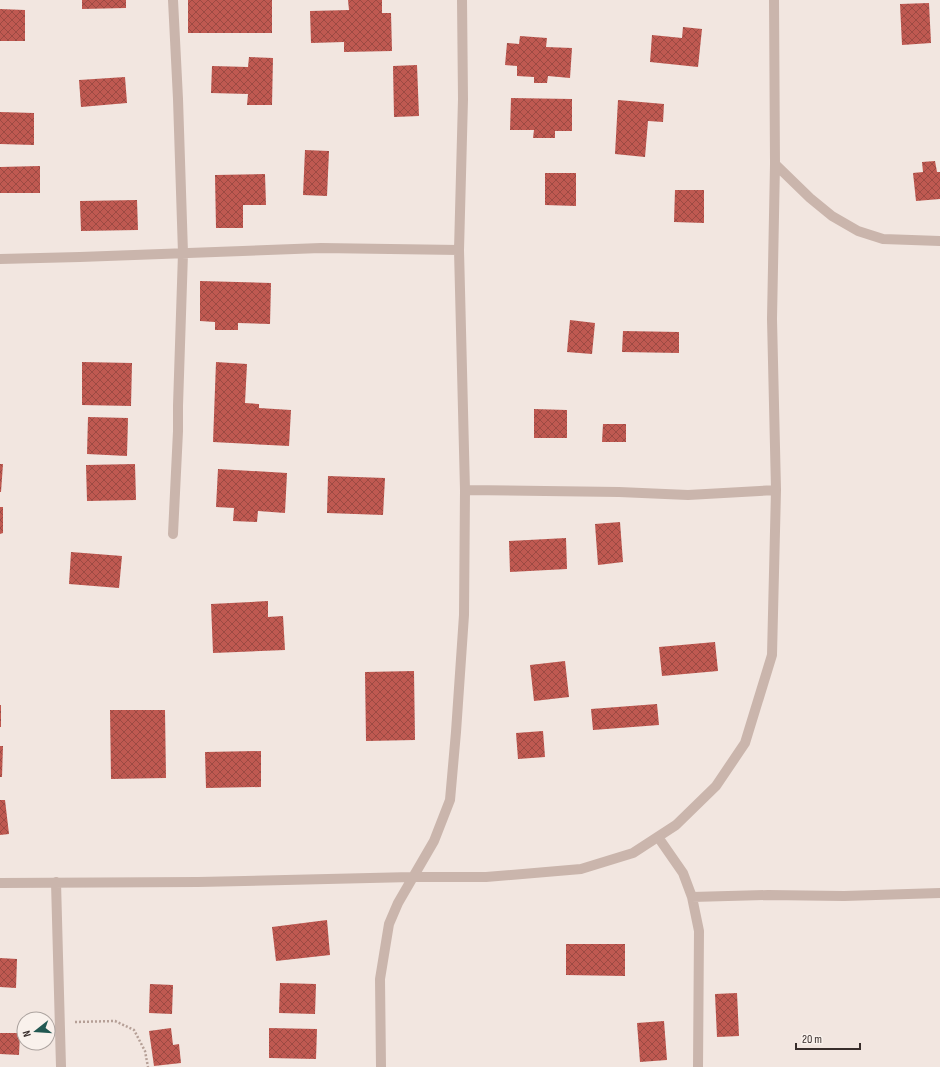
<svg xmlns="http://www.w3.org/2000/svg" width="940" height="1067" font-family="'Sofia Sans Condensed',sans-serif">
<defs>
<pattern id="building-cross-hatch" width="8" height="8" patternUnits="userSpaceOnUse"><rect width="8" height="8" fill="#bf5951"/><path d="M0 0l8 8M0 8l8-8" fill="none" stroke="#9c4a43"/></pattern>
</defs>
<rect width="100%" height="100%" fill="#f2e6e0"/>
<!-- building -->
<path fill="url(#building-cross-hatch)" d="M82,0H126V8L82,9Z
M188,0H272V33H188Z
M348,0H382V13H391L392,51L344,52V42L311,43L310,11L349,10Z
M929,3L931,43L902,45L900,4Z
M0,9L25,10V41H0Z
M683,27L702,29L698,67L650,62L652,35L682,38Z
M520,36L547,38L546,47L572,48L570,78L548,76L547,83H534V77L517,76V66L505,65L507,43L519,44Z
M249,57L273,58L272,105H247L248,94L211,93L212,66L248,67Z
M417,65L419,116L394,117L393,66Z
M125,77L127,103L81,107L79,80Z
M511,98L572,99V131H555V138H533L534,130H510Z
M618,100L664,104L663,122L648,121L645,157L615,154Z
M0,112L34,113V145L0,144Z
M305,150L329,151L327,196L303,195Z
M935,161L937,172H940V199L916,201L913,173L923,172L922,162Z
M40,166V193H0V167Z
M545,173H576V206L545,205Z
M265,174L266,205H243V228H216L215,175Z
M675,190H704V223L674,222Z
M137,200L138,230L81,231L80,201Z
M200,281L271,283L270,324L238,323V330H215V322L200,321Z
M570,320L595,323L592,354L567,352Z
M623,331L679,332V353L622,352Z
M82,362L132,363L131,406L82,405Z
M216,362L247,364L245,403L259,404V408L291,410L289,446L213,442Z
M534,409L567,410V438H534Z
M88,417L128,418L127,456L87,454Z
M603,424H626V442H602Z
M0,464H3L1,492H0Z
M135,464L136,500L87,501L86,465Z
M218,469L287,473L285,513L258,511L257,522L233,521L234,508L216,507Z
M328,476L385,478L383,515L327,513Z
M0,507H3V533L0,534Z
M620,522L623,562L598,565L595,524Z
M566,538L567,569L510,572L509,541Z
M71,552L122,556L119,588L69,584Z
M268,601V617L283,616L285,650L213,653L211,604Z
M715,642L718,671L662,676L659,647Z
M565,661L569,697L534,701L530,665Z
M414,671L415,740L366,741L365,672Z
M657,704L659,725L593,730L591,709Z
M0,705H1V727H0Z
M110,710H165L166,778L111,779Z
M543,731L545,757L518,759L516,733Z
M0,746H3L2,777H0Z
M261,751V787L206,788L205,752Z
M0,800H5L9,834L0,835Z
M327,920L330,955L276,961L272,927Z
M566,944H625V976L566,975Z
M0,958L17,959L16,988L0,987Z
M280,983L316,984L315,1014L279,1013Z
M150,984L173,985L172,1014L149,1013Z
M737,993L739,1036L717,1037L715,994Z
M664,1021L667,1060L640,1062L637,1023Z
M171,1028L173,1045L179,1044L181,1063L154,1066L149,1031Z
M269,1028L317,1029L316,1059L269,1058Z
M0,1033H20L19,1055L0,1054Z"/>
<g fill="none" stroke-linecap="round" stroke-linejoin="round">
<!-- path -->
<path stroke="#b59f96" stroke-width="2.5" stroke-dasharray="2 2" stroke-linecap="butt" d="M75,1022L115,1021L134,1030L145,1051L148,1067"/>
<!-- street -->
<path stroke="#cab5ac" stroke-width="10" d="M173,0L178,99L183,253L178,406V431L173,534
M775,164L810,198L832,216L858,231L883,239L940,241
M0,259L80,257L321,248L459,250
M465,490L619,492L688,495L776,490
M658,837L683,873L692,897L699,931L698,1067
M56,882L61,1067
M0,883L198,882L412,877H486L581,869L633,853L676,825L716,786L745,743L772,655L776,490L772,319L775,164L774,0
M692,897L768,895L844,896L940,893
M381,1067L380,979L389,924L398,903L434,841L450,800L456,732L464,615L465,490L459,250L463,99L462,0"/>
</g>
<!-- north arrow -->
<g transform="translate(36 1031) rotate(253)"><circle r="19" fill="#f9f1ec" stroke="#aca39f"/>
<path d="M0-3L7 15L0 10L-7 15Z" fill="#225852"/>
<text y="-6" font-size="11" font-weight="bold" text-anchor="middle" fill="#382d2b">N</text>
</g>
<!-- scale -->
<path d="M796 1043v6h64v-6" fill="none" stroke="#382d2b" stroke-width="2"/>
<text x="802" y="1043" font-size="12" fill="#382d2b" stroke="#f9f1ec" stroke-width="3" paint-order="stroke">20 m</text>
</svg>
